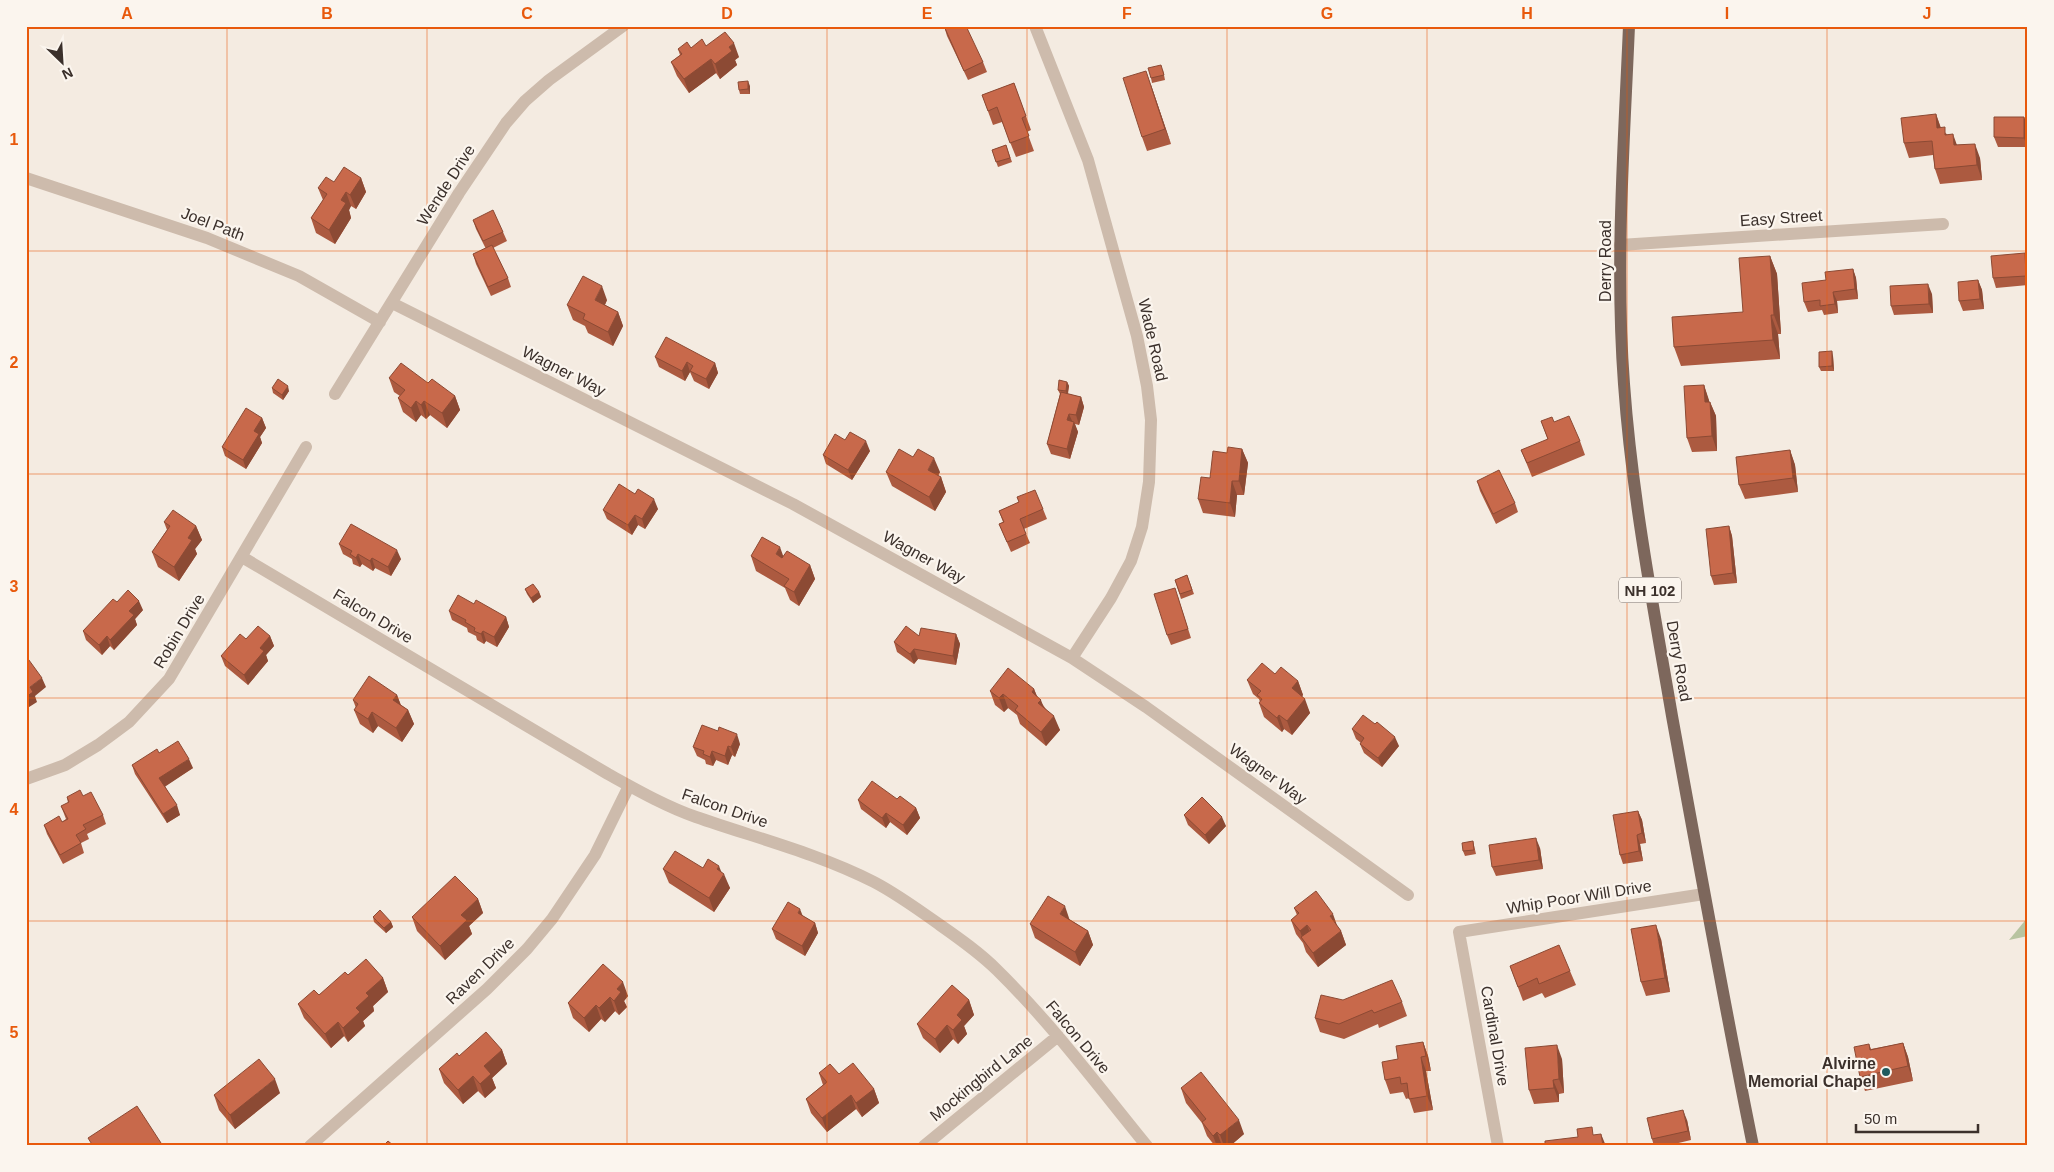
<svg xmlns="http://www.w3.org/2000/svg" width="2054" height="1172" font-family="Arial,sans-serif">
<rect width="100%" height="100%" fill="#f4ebe1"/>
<!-- green -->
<path fill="#b8c4a0" d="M2028,917V936L2009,940Z"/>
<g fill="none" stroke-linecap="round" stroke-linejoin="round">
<!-- minor -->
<path stroke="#cdbbac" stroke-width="12" d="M1035,26L1088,160L1137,336L1147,386L1151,420L1149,482L1142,527L1131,561L1111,598L1072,658
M26,178L207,238L299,276L380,322
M1620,245L1943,224
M392,303L793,504L1072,658L1146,707L1408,895
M335,394L459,193L506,123L525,101L549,80L623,26
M242,557L608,774C637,790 665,806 696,817C756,838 817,853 874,882C897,894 919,910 940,925C960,939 980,953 997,970C1052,1024 1098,1086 1147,1146
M26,779L65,765L98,745L129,722L169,679L306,447
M310,1146L487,989L527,949L552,919L595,855L629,786
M924,1146L1058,1036
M1498,1146L1459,932L1704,894"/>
<!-- major -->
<path stroke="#7d675c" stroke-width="12" d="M1629,26C1624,145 1615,265 1624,384C1632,496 1653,605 1672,716C1698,859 1724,1003 1753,1146"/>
</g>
<!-- wall -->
<path fill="#ac5a40" d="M944,26L983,62L987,72L968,80L947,36Z
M706,46L739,57L735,60L737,65L720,79L716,73L689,93L677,76L671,62L680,55L678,49Z
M1163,70L1165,80L1152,83L1151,78Z
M1014,83L1031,130L1027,132L1034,151L1016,157L1002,122L993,125L982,95Z
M1151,85L1171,144L1147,151L1142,137Z
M750,86V94H740L739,90Z
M1936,114L1941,128L1957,145L1980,158L1982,180L1940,184L1935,169L1933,155L1909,158L1904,143Z
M2024,117L2028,127L2027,147H1998L1994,137Z
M1006,145L1012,162L998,167L992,150Z
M361,178L366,192L356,209L351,206L349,210L351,218L335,244L316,233L311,218L323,200L318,188L334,182Z
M473,220L503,232L507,241L493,248L508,278L511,287L491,296L476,264L473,254L486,249L476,229Z
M2025,253L2028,261V285L1996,288L1993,278Z
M1770,256L1777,274L1781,334H1778L1780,359L1681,366L1674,347L1743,312Z
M1853,269L1856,278L1858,299L1837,301L1838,313L1824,315L1822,310L1808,312L1804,302L1826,280Z
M1978,280L1982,290L1984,309L1963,311L1959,301Z
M1932,294L1933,313L1894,315L1891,306Z
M607,300L605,305L618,312L623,326L613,346L588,333L585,326L573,320L567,305Z
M1833,356L1834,371H1821L1819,367Z
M655,357L715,363L718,373L709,389L694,381L690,372L685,381L659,367Z
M389,378L428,383L455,396L460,410L447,428L430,415L426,419L421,415L416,422L403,412L398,398L400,396L394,392Z
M1067,382L1069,386L1068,394L1081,397L1084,407L1079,425L1075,424L1078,432L1070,459L1051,454L1047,444L1060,394L1058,390Z
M1704,385L1709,402H1710L1716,416L1717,451L1692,452L1687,438Z
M272,388L289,391L283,400L273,393Z
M262,418L266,428L260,437L262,443L246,469L225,456L222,447Z
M1541,421L1554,422L1580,441L1585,455L1532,477L1521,450L1548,440Z
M845,440L870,451L852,480L826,464L823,455Z
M1242,449L1248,463L1244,495H1237L1235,517L1203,513L1198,499L1210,478L1227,453Z
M1790,450L1795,465L1798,492L1745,499L1739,485Z
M886,472H940L938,476L941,477L946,492L935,511L892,486Z
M1477,481L1515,503L1518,512L1496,524L1480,491Z
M635,494L658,509L645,529L638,525L632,535L607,519L603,510Z
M1017,497L1043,509L1047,519L1024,529L1030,543L1011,552L999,524L1003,522L999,511L1019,502Z
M164,522L196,526L202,540L195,549L197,554L179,581L158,567L152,552L167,530Z
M1729,526L1732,536L1737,583L1714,585L1711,576Z
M339,544L401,559L391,576L375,568L373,571L362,564L360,567L353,564L352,559L343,554Z
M751,556L783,557L810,565L815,579L799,606L790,600L785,588L756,571Z
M1187,575L1194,594L1181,599L1175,580Z
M525,589L539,592L541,597L533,603L527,594Z
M1178,597L1191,638L1171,645L1167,635Z
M117,602L143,610L135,619L137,625L114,650L110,646L102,655L86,640L83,631Z
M474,604L506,617L509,627L497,647L486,641L484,644L477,640L476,636L468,632L467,628L452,620L449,611Z
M956,634L960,644L956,665L918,659L914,664L897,652L894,642L919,636Z
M270,636L274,646L266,655L268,661L248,685L225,666L221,656L246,639Z
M1275,674L1298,681L1303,695L1302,696L1310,713L1292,735L1284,729L1282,732L1264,717L1259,703L1260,702L1259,699L1253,694L1247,680Z
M1034,689L1037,696L1060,730L1046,746L1020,724L1017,715L1008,708L1004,712L995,705L990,691Z
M397,695L401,705L408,710L414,724L402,742L378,726L373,733L360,724L354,710L356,708L353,700Z
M1352,729L1399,746L1382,767L1364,753L1360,744L1361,743L1356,739Z
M740,744L735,757L732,755L728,765L716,760L713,766L706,764L705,760L697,756L693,747Z
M159,753L193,768L165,786L180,815L167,823L135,774L132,765Z
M83,796L103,815L106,824L87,834L89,839L81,843L84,853L63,864L47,834L44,825L62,822L66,819L61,806L68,803L67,797Z
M897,799L916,808L920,818L907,835L890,822L886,828L861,809L858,800Z
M1638,811L1642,820L1646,843L1640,844L1643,861L1623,864L1620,855Z
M1184,815L1226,826L1209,844L1188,825Z
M1473,841L1476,854L1465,856L1463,851Z
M1540,848L1543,869L1496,876L1492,867Z
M703,868L721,872L730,888L714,912L669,883L663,869Z
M478,899L483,913L469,926L472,934L445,960L417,931L412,917Z
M1294,908L1338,927L1341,931L1346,945L1318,967L1306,952L1303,943L1296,934L1291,920L1297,915Z
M803,916L815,923L818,933L805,956L776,939L772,929Z
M373,917L391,922L393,927L386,933L374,922Z
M1069,919L1088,931L1093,945L1080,966L1035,938L1030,924Z
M1661,939L1670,992L1646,996L1641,982Z
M603,964L628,996L624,1001L627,1007L619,1015L615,1011L605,1022L601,1019L589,1032L573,1018L568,1003Z
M1510,966L1570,971L1576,985L1545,998L1542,993L1523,1001Z
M348,975L383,978L388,992L373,1006L374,1011L363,1021L365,1026L348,1042L344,1036L331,1048L304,1018L298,1004L319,995Z
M969,1000L974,1015L964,1026L967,1034L958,1044L953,1039L940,1053L923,1038L917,1024Z
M1402,1002L1407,1016L1379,1028L1378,1024L1344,1039L1320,1032L1315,1018Z
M1423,1042L1428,1056L1431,1071H1426L1433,1110L1414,1113L1409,1098L1406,1099L1403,1092L1390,1094L1385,1080L1398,1059Z
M1903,1043L1908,1057L1913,1081L1865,1091L1860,1077L1869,1044L1871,1049Z
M502,1050L507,1064L492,1078L496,1088L485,1098L478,1091L463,1104L444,1083L439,1069L459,1056Z
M1562,1059L1564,1093L1559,1094V1102L1534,1104L1529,1090Z
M819,1073L874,1089L879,1103L862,1117L856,1109L827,1132L811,1113L806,1099L823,1085Z
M1181,1088L1244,1134L1230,1146H1215L1207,1136L1202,1123L1186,1103Z
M280,1093L235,1129L219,1110L214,1095Z
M1687,1120L1691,1140L1666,1146H1654L1652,1139Z"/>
<!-- shaded-wall -->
<path fill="#8c4a34" d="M734,43L739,57L735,60L737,65L720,79L715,64L729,47Z
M711,59L716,73L689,93L684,79Z
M1146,71L1151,85L1171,144L1165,129Z
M748,81L750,86V94L748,89Z
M1936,114L1941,129L1937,128Z
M2024,117L2028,127L2027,147L2024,138Z
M1953,134L1958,148L1954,145Z
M1975,144L1980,158L1982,180L1977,165Z
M361,178L366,192L356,209L350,195Z
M346,192L351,206L349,210L351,218L335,244L329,230L341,200Z
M2025,253L2028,261V279L2026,276Z
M1770,256L1777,274L1781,334L1774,315Z
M1853,269L1856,278L1858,299L1855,289Z
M1978,280L1982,290L1984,309L1980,299Z
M1928,284L1932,294L1933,313L1929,304Z
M602,286L607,300L600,315L595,300Z
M1833,292L1837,301L1838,313L1835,304Z
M618,312L623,326L613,346L608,332Z
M1771,315L1778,334L1780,359L1773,340Z
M1832,351L1833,356L1834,371L1832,366Z
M687,362L690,372L685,381L682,371Z
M715,363L718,373L709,389L706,379Z
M1067,382L1069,386L1067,396L1066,391Z
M1704,385L1709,400L1710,416L1705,402Z
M288,386L289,391L283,400L282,395Z
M455,396L460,410L447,428L442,413Z
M1081,397L1084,407L1079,425L1076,415Z
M416,401L421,415L416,422L411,408Z
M424,401L430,415L426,419L421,405Z
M1710,402L1716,416L1717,451L1712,436Z
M1069,414L1073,423L1067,420Z
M262,418L266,428L260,437L262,443L246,469L243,460L254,431Z
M1074,422L1078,432L1070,459L1067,449Z
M866,441L870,451L852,480L848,470Z
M1242,449L1248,463L1244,495L1239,481Z
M1790,450L1795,465L1798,492L1793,478Z
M934,458L940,472L933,484L928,470Z
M941,477L946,492L935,511L929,497Z
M1232,481L1237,495L1235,517L1230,503Z
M654,499L658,509L645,529L642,519Z
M635,515L638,525L632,535L628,525Z
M196,526L202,540L195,549L197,554L179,581L174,567L188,538Z
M1729,526L1732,536L1737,583L1733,573Z
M780,547L785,561L776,554Z
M397,550L401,559L391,576L388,567Z
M358,554L362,564L360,567L356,558Z
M372,558L375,568L373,571L370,561Z
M810,565L815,579L799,606L794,592Z
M539,592L541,597L533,603L531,598Z
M139,601L143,610L135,619L137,625L114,650L110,640L129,611Z
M506,617L509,627L497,647L494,637Z
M483,631L486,641L484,644L481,634Z
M956,634L960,644L956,665L953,656Z
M107,636L110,646L102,655L99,645Z
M270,636L274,646L266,655L268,661L248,685L244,675L260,648Z
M914,649L918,659L914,664L910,654Z
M42,678L46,687L35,696L37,702L26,709V697L30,687Z
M1298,681L1303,695L1297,703L1292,688Z
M1034,689L1039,702L1041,700L1046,714L1032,692Z
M1003,694L1008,708L1004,712L999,698Z
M397,695L402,709L393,700Z
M1305,699L1310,713L1292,735L1287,721Z
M408,710L414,724L402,742L396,728Z
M372,712L378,726L373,733L368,719Z
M1279,715L1284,729L1282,732L1277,718Z
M1054,716L1060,730L1046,746L1041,732Z
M737,734L740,744L735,757L731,747Z
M1395,737L1399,746L1382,767L1378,758Z
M728,746L732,755L728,765L725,756Z
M712,751L716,760L713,766L710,757Z
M189,759L193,768L163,788L159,778Z
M177,805L180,815L167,823L163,814Z
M916,808L920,818L907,835L903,825Z
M1638,811L1642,820L1646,843L1642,833Z
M886,813L890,822L886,828L882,818Z
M1222,817L1226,826L1209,844L1205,835Z
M1637,835L1640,844L1643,861L1639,851Z
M1536,838L1540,848L1543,869L1539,860Z
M719,866L723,876L724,874L730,888L714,912L709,898L717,869Z
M478,899L483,913L469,926L472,934L445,960L440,946L461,915Z
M1065,906L1070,921L1060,914Z
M800,909L804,919L798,913Z
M1333,914L1338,928L1330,916Z
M391,922L393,927L386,933L384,928Z
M815,923L818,933L805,956L802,946Z
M1307,925L1313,940H1303L1300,931Z
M1656,925L1661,939L1670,992L1665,978Z
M1088,931L1093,945L1080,966L1075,952Z
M1341,931L1346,945L1318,967L1313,953Z
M383,978L388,992L373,1006L374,1011L363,1021L365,1026L348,1042L343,1028L366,993Z
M623,982L628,996L624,1001L627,1007L619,1015L614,1001L617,989Z
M610,997L615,1011L605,1022L599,1008Z
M969,1000L974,1015L964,1026L967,1034L958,1044L953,1030L957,1015Z
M596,1005L601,1019L589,1032L584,1018Z
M338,1022L344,1036L331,1048L325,1034Z
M947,1025L953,1039L940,1053L935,1039Z
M1423,1042L1428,1056L1431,1071L1426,1056Z
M1903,1043L1908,1057L1913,1081L1908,1066Z
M1557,1045L1562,1059L1564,1093L1559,1079Z
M502,1050L507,1064L492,1078L496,1088L485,1098L480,1084L484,1066Z
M1421,1057L1426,1071L1433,1110L1427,1096Z
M473,1076L478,1091L463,1104L458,1090Z
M275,1079L280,1093L235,1129L230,1115Z
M1553,1080L1559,1094V1102L1554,1088Z
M874,1089L879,1103L862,1117L856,1103Z
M851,1095L856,1109L827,1132L822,1118Z
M1683,1110L1687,1120L1691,1140L1688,1131Z
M1239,1120L1244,1134L1230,1146H1224L1220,1135Z
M1217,1132L1222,1146H1217L1213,1136Z
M1601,1134L1606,1146H1603Z"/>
<!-- building -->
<path fill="#c8694b" stroke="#8c4a34" d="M944,26H966L983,62L964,71Z
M725,32L734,43L729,47L732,51L715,64L711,59L684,79L671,62L682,54L678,49L687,42L691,48L702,39L706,46Z
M1161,65L1164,75L1151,78L1148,68Z
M1146,71L1165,129L1142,137L1123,78Z
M748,81V89L739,90L738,82Z
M1014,83L1026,116L1022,118L1029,136L1010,143L997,107L988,111L982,95Z
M1936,114L1937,128L1945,127V135L1953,134L1954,145L1975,144L1977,165L1935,169L1932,141L1904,143L1901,118Z
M1994,117H2024V138L1994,137Z
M1006,145L1010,158L996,162L992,150Z
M344,167L361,178L350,195L346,192L341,200L346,203L329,230L311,218L327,194L318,188L326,177L334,182Z
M493,210L503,232L483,241L473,220Z
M492,245L508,278L488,287L473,254Z
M2025,253L2026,276L1993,278L1991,256Z
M1770,256L1774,315H1771L1773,340L1674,347L1672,317L1743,312L1739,258Z
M1853,269L1855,289L1833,292L1835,304L1820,306V300L1804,302L1802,283L1826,280L1825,272Z
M583,276L602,286L595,300L618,312L608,332L583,319L585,314L567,305Z
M1978,280L1980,299L1959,301L1958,282Z
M1928,284L1929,304L1891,306L1890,286Z
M666,337L715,363L706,379L690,371L693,366L687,362L682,371L655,357Z
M1832,351V366L1819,367V352Z
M401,363L428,383L432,379L455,396L442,413L424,401L421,405L416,401L411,408L398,398L405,390L389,378Z
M278,379L288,386L282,395L272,388Z
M1059,380L1067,382L1066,391L1058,390Z
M1704,385L1705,402H1710L1712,436L1687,438L1684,386Z
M1061,392L1081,397L1076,415L1069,414L1067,420L1074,422L1067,449L1047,444Z
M246,408L262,418L254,431L259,434L243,460L222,447Z
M1569,416L1580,441L1527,463L1521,450L1548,439L1541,421L1552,417L1554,422Z
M850,432L866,441L848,470L823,455L835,434L845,440Z
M1228,447L1242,449L1239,481H1232L1230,503L1198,499L1201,477L1210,478L1213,451L1227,453Z
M899,449L913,457L918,449L934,458L928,470L941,477L929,497L886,472Z
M1790,450L1793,478L1739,485L1736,457Z
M1499,470L1515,503L1493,514L1477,481Z
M619,484L635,494L638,489L654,499L642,519L635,515L628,525L603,510Z
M1035,490L1043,509L1020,519L1026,534L1007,542L999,524L1004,522L999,511L1019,502L1017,497Z
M173,510L196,526L188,538L192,540L174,567L152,552L170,526L164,522Z
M351,524L397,550L388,567L372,558L370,561L358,554L356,558L350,554L352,551L339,544Z
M1729,526L1733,573L1711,576L1706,529Z
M762,537L780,547L776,554L782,558L787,551L810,565L794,592L784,586L789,579L751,556Z
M1187,575L1192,590L1180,594L1175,580Z
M533,584L539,592L531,598L525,589Z
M1175,588L1188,629L1167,635L1154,594Z
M128,590L139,601L129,611L134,615L110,640L107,636L99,645L83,631L113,599L117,602Z
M458,595L474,604L476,600L506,617L494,637L483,631L481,634L474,631L475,628L465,622L466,620L449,611Z
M258,626L270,636L260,648L264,651L244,675L221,656L240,634L246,639Z
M906,626L919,636L921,628L956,634L953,656L914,649L910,654L894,642Z
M26,656L42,678L30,687L33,692L26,697Z
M1262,663L1275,674L1281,667L1298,681L1292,688L1305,699L1287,721L1279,715L1277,718L1259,703L1262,699L1257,695L1261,691L1247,680Z
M1008,668L1034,689L1032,692L1041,700L1038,703L1054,716L1041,732L1015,710L1018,706L1003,694L999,698L990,691Z
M369,676L397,695L393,700L408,710L396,728L372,712L368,719L354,710L358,704L353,700Z
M1363,715L1375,724L1377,722L1395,737L1378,758L1360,744L1364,738L1352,729Z
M702,725L718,731L719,727L737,734L731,747L728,746L725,756L712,751L710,757L703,754L704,751L693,747Z
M178,741L189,759L159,778L177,805L163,814L132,765L157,749L159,753Z
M872,781L897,799L900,796L916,808L903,825L886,813L882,818L858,800Z
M80,790L83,796L91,792L103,815L83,825L86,829L76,835L81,843L60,855L44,825L59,816L62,822L68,819L61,806L69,802L67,797Z
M1202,797L1222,817L1205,835L1184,815Z
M1638,811L1642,833L1637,835L1639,851L1620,855L1613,815Z
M1536,838L1539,860L1492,867L1489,845Z
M1473,841L1474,850L1463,851L1462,843Z
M675,851L703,868L708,859L719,866L717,869L724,874L709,898L663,869Z
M455,876L478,899L461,915L467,920L440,946L412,917Z
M1316,891L1333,914L1330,916L1341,931L1313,953L1301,937L1311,930L1307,925L1300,931L1291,920L1299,913L1294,908Z
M1048,896L1065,906L1060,914L1088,931L1075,952L1030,924Z
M788,902L800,909L798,913L815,923L802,946L772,929Z
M380,910L391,922L384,928L373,917Z
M1656,925L1665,978L1641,982L1631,929Z
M1559,945L1570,971L1539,984L1537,978L1518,987L1510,966Z
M366,959L383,978L366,993L369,996L356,1008L360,1012L343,1028L338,1022L325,1034L298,1004L314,990L319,995L345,972L348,975Z
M603,964L623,982L617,989L621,992L614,1001L610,997L599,1008L596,1005L584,1018L568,1003Z
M1392,980L1402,1002L1374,1013L1372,1010L1339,1024L1315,1018L1321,995L1343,1000Z
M952,985L969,1000L957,1015L962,1020L953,1030L947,1025L935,1039L917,1024Z
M486,1032L502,1050L484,1066L491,1074L480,1084L473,1076L458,1090L439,1069L457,1053L459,1056Z
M1423,1042L1426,1056L1421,1057L1427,1096L1409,1099L1407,1083L1401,1084L1400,1077L1385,1080L1382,1062L1398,1059L1396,1046Z
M1903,1043L1908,1066L1860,1077L1854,1047L1869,1044L1870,1050Z
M1557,1045L1559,1079L1553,1080L1554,1088L1529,1090L1525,1048Z
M259,1059L275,1079L230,1115L214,1095Z
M853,1063L874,1089L856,1103L851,1095L822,1118L806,1099L827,1082L819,1073L830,1064L839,1074Z
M1201,1072L1239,1120L1220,1135L1217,1132L1213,1136L1202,1122L1206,1119L1181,1088Z
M137,1106L161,1143L158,1146H93L88,1138Z
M1683,1110L1688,1131L1652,1139L1647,1118Z
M1592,1127L1593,1135L1601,1134L1603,1146H1545V1141L1578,1137L1577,1129Z
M388,1141L394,1146H383Z"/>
<!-- grid -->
<path fill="none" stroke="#e8590c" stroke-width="1" stroke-opacity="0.55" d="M227,26V1146M427,26V1146M627,26V1146M827,26V1146M1027,26V1146M1227,26V1146M1427,26V1146M1627,26V1146M1827,26V1146M26,251H2028M26,474H2028M26,698H2028M26,921H2028"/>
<!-- markers -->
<circle fill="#1f5a5e" stroke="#fbf5ee" stroke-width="2" cx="1886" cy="1072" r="5"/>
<g text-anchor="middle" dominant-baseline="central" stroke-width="4.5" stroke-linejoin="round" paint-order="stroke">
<!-- shield labels -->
<rect fill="#fbf5ee" stroke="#756b66" stroke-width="1" x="1619" y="577.5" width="62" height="25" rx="4"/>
<g font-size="15" font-weight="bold" fill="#3b302b">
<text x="1650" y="590">NH 102</text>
</g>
<!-- street labels -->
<g font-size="16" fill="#3b302b" stroke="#fbf5ee">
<text transform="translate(446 185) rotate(-57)">Wende Drive</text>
<text transform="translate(1781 218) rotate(-4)">Easy Street</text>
<text transform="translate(213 224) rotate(21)">Joel Path</text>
<text transform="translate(1605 261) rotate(-90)">Derry Road</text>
<text transform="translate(1153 340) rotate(77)">Wade Road</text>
<text transform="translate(564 371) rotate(27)">Wagner Way</text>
<text transform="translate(924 557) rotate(29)">Wagner Way</text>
<text transform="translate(373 616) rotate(31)">Falcon Drive</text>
<text transform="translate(179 631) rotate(-59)">Robin Drive</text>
<text transform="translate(1679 661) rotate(80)">Derry Road</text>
<text transform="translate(1268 774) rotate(36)">Wagner Way</text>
<text transform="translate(725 808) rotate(19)">Falcon Drive</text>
<text transform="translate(1579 897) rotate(-9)">Whip Poor Will Drive</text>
<text transform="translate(480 971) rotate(-44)">Raven Drive</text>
<text transform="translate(1495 1036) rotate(80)">Cardinal Drive</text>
<text transform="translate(1078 1037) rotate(50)">Falcon Drive</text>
<text transform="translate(981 1078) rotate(-39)">Mockingbird Lane</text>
</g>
<!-- poi labels -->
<g font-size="16" font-weight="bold" fill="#3b302b" stroke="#fbf5ee" text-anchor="end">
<text x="1876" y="1063">Alvirne<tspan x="1876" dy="18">Memorial Chapel</tspan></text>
</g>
</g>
<!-- border -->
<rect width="2054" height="1172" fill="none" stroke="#fbf5ee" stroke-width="55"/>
<!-- north arrow -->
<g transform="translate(62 62) rotate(155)" stroke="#fbf5ee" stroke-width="4" paint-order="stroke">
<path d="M0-4L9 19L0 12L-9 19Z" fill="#3b302b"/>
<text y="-8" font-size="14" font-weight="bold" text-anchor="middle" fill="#3b302b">N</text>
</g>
<!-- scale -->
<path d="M1856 1124v8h122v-8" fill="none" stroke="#3b302b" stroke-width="2.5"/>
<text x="1864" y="1124" font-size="15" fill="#3b302b" stroke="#fbf5ee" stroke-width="4" paint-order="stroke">50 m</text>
<rect x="28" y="28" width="1998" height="1116" fill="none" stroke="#e8590c" stroke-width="2"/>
<g font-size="16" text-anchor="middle" font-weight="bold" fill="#e8590c">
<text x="127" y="19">A</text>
<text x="327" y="19">B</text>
<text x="527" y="19">C</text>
<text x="727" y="19">D</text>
<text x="927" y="19">E</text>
<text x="1127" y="19">F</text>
<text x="1327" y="19">G</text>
<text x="1527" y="19">H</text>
<text x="1727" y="19">I</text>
<text x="1927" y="19">J</text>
<text x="14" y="145">1</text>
<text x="14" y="368">2</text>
<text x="14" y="592">3</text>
<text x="14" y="815">4</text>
<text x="14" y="1038">5</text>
</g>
</svg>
